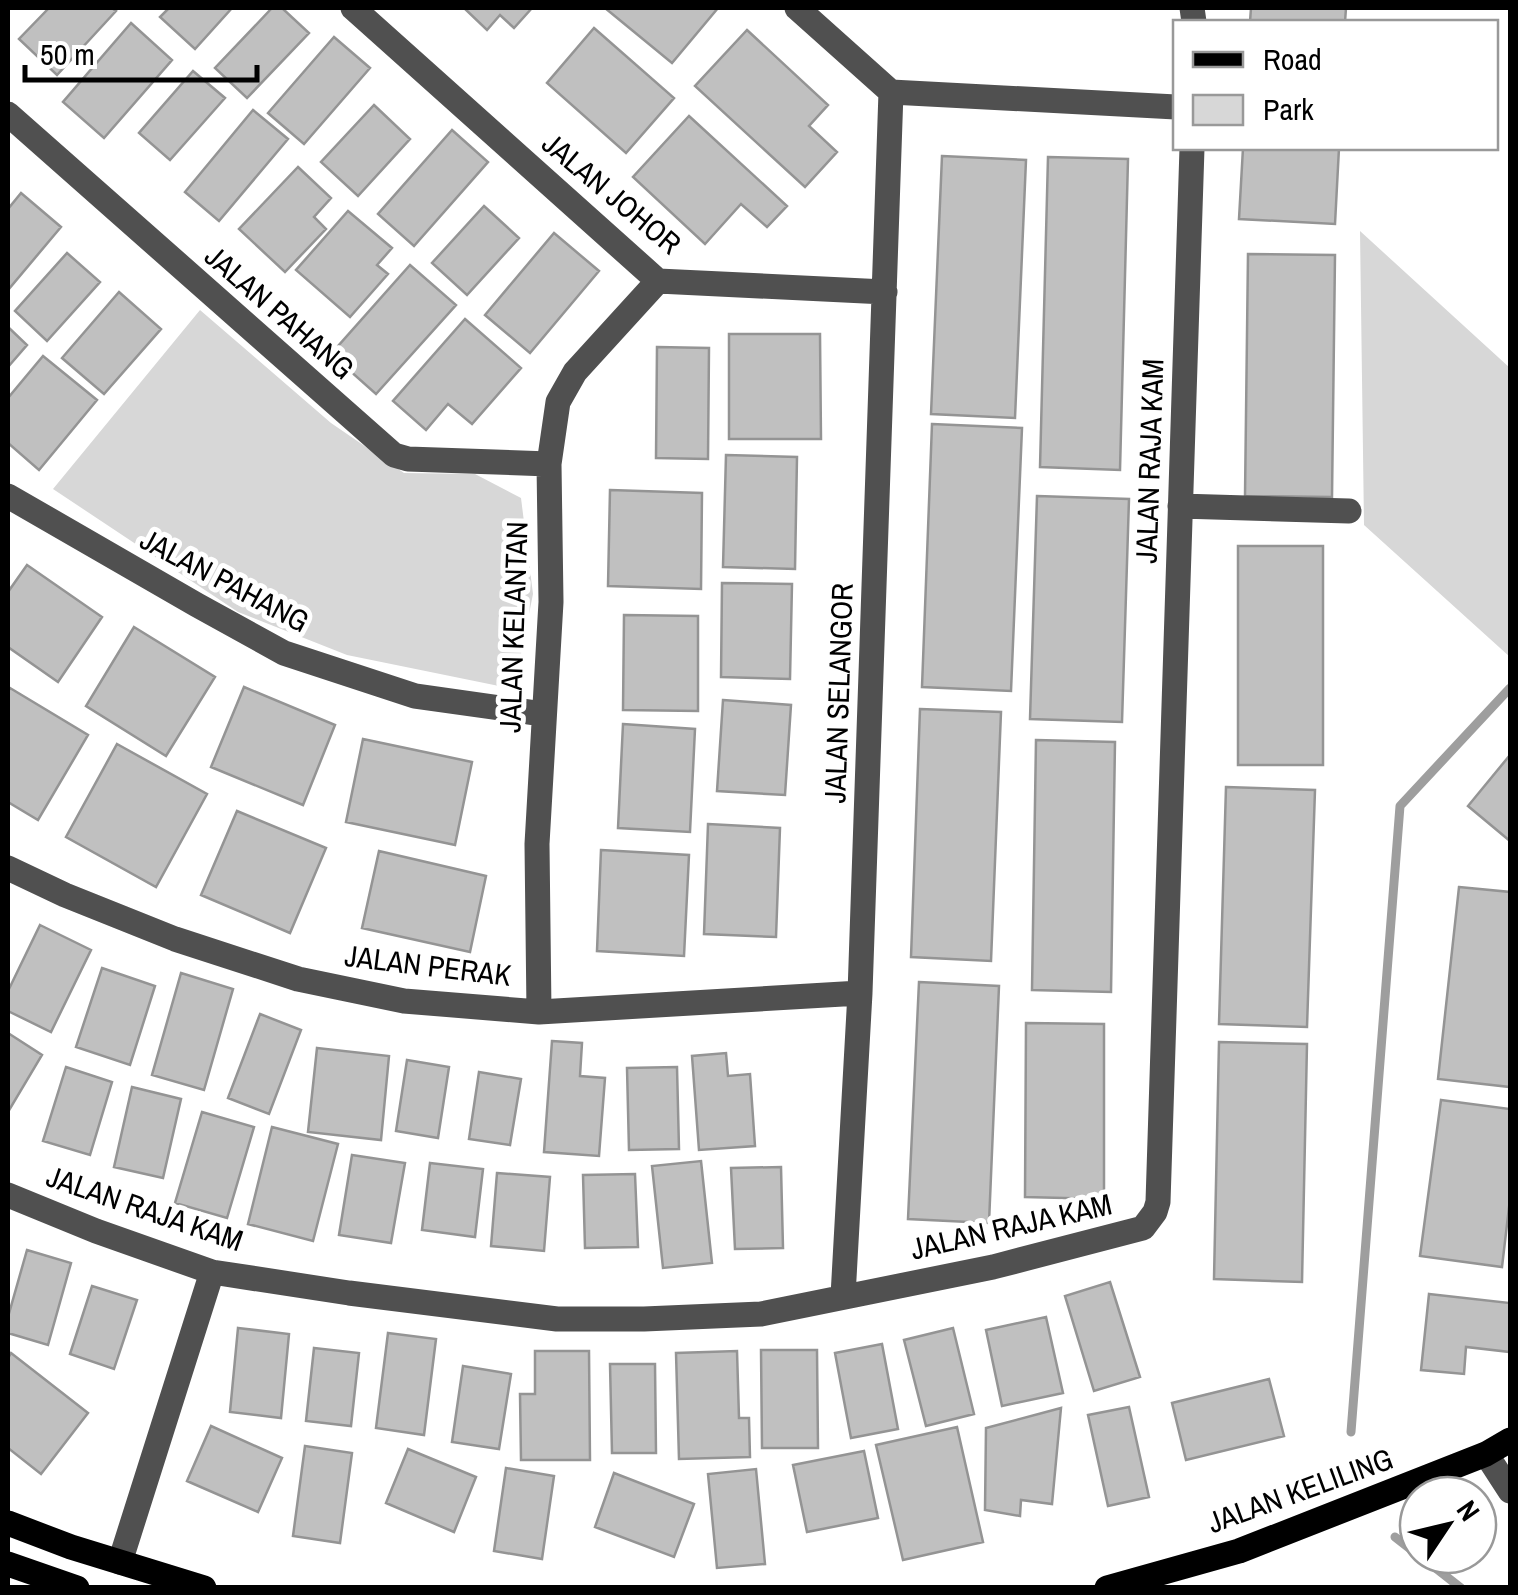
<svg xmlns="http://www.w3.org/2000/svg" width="1518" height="1595" font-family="'Archivo Narrow',sans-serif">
<rect width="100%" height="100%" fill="#fff"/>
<!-- green -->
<path fill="#d7d7d7" d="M1360,231L1510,368V657L1364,525Z
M200,310L331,423L404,473L475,474L521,498L533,594L514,689L347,655L238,612L53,489Z"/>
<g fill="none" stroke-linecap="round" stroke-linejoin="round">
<!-- stream -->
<path stroke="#9e9e9e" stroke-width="9" d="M1351,1432L1400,806L1510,688
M1395,1537L1418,1555
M1419,1555L1461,1588"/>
</g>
<!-- building -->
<path fill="#c0c0c0" stroke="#949494" stroke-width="2.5" d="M49,8H112L116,11L57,75L19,39Z
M169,8H232L195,49L160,17Z
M272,8H282L309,33L247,98L215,68Z
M464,8H532L514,28L500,15L487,30Z
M605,8H718L672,63Z
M1251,8H1346L1345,22H1250Z
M131,23L172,60L104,138L63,102Z
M594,28L674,98L626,153L547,83Z
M747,30L828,105L809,126L837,152L805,187L695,86Z
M334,37L370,68L304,144L268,113Z
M193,71L225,98L170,160L139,133Z
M374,105L410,139L358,196L321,162Z
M253,110L288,139L219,221L185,192Z
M689,116L787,206L767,227L741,204L705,244L633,177Z
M452,130L488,162L414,246L378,214Z
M1243,148H1339L1335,224L1239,219Z
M942,156L1026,160L1015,418L931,414Z
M1048,157L1128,159L1120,470L1040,467Z
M298,167L331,198L314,217L326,229L285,272L239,229Z
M21,193L61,227L8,290V209Z
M484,206L519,238L467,295L432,263Z
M348,211L392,248L377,265L388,274L350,317L296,270Z
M554,233L599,271L530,353L485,315Z
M67,253L100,282L47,341L15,311Z
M1248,254L1335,255L1332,497L1245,496Z
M410,265L456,305L376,394L331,354Z
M119,292L161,329L104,394L62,358Z
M465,319L521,368L472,424L448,404L426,430L393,401Z
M8,327L27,345L8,367Z
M729,334H820L821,439H729Z
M657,347L709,348L708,459L656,458Z
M43,356L97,400L39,470L8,443V398Z
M932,424L1022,428L1011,691L922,687Z
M726,455L797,457L795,569L723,567Z
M610,490L702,493L701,589L608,586Z
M1037,496L1129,499L1122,722L1030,719Z
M1238,546H1323V765H1238Z
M27,565L102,617L58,682L8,647V592Z
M722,583L792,584L790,679L721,677Z
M624,615L698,616V711L623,710Z
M134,627L215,677L166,756L86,706Z
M244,687L335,725L303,805L211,767Z
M10,688L88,735L38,820L8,802V692Z
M723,700L791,705L785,795L717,791Z
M920,709L1001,712L991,961L911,957Z
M623,724L695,729L690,832L618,828Z
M363,739L472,762L455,845L346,822Z
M1036,740L1115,742L1111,992L1032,990Z
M117,744L207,794L156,887L66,837Z
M1510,755V841L1468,806Z
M1226,787L1315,790L1307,1027L1219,1024Z
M237,811L326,848L290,933L201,895Z
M708,824L780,828L776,937L704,934Z
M601,850L689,855L684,956L597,951Z
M379,851L486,876L470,952L362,928Z
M1459,887L1510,892V1087L1438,1079Z
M40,925L91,950L51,1032L8,1011V991Z
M102,968L155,986L130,1065L76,1047Z
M181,973L233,989L204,1090L152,1075Z
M919,982L999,986L989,1223L908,1219Z
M260,1014L301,1030L269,1114L228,1098Z
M1026,1023L1104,1024V1199L1025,1197Z
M8,1033L42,1055L8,1112Z
M552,1041L582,1043L580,1076L605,1078L599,1156L544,1152Z
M1219,1042L1307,1044L1302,1282L1214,1279Z
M317,1048L389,1056L381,1140L308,1132Z
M726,1053L728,1076L750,1074L755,1146L699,1150L692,1056Z
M407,1060L449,1067L438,1138L396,1131Z
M66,1067L112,1082L90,1155L43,1141Z
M677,1067L679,1149L629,1150L627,1068Z
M479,1072L521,1079L510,1145L469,1139Z
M132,1087L181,1099L163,1178L114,1167Z
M1441,1100L1510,1109V1199L1502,1267L1420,1256Z
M202,1112L254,1127L227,1218L175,1203Z
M272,1127L338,1144L313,1241L248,1224Z
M352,1155L405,1163L391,1243L339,1235Z
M701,1161L712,1263L663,1268L652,1166Z
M430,1163L483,1169L475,1237L422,1230Z
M781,1167L783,1248L735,1249L731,1168Z
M497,1173L550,1177L544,1251L491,1246Z
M635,1174L638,1247L585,1248L583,1175Z
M27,1250L71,1263L48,1345L8,1333V1317Z
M1110,1282L1140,1377L1094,1391L1065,1296Z
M92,1286L137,1300L114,1369L70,1354Z
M1429,1294L1510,1303V1352L1466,1347L1464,1374L1421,1370Z
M1046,1317L1063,1393L1002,1406L986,1330Z
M238,1328L289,1334L281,1418L230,1412Z
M953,1328L974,1414L926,1426L904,1340Z
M388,1333L436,1339L424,1435L376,1428Z
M882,1344L898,1429L851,1438L835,1353Z
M314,1348L359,1353L351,1426L306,1421Z
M761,1350H817L818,1448H762Z
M535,1351H589L590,1460H521L520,1394H535Z
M737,1351L739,1418H749L750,1457L679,1459L676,1353Z
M11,1353L88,1413L41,1474L8,1448V1358Z
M610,1364H655L656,1453H612Z
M463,1366L511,1374L499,1449L452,1442Z
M1269,1379L1284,1436L1186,1460L1172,1403Z
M1129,1407L1149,1497L1108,1506L1088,1415Z
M1061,1408L1052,1504L1021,1500L1020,1516L985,1510L986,1428Z
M211,1426L282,1458L258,1512L187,1481Z
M957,1427L983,1542L903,1560L876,1445Z
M305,1446L352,1453L340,1543L293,1536Z
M408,1449L476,1477L454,1532L386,1503Z
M864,1451L878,1518L807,1532L793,1465Z
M506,1468L554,1476L542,1559L494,1551Z
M756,1469L765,1564L717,1568L708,1474Z
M614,1473L694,1504L674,1557L595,1527Z"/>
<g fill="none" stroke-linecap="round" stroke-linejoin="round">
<!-- minor -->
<path stroke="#505050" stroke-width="25" d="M353,8L658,281L885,292
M797,8L891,92L1176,107
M1192,8L1194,22
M8,114L394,455L408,459L549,464
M8,496L197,605L284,653L415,696L543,714
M1180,506L1349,511
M8,868L65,895L175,939L298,979L404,1001L539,1012L860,993
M539,1012L537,844L551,602L549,464L558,402L575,372L658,281
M8,1195L96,1231L212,1272L349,1293L557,1319H644L761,1314L993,1267L1143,1228L1155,1212L1158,1202L1192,148
M843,1296L860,993L891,92
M1486,1454L1510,1491
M120,1562L212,1272"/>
<!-- major -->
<path stroke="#000" stroke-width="25" d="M8,1523L71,1547L204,1588
M8,1564L77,1588
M1107,1588L1239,1551L1486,1454L1510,1440"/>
</g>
<g text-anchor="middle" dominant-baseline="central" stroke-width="10" stroke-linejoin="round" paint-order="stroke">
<!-- street labels -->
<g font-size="30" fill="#000" stroke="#fff">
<text transform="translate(612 193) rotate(40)">JALAN JOHOR</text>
<text transform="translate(280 312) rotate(41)">JALAN PAHANG</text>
<text transform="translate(1149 461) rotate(-88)">JALAN RAJA KAM</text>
<text transform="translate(225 580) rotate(28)">JALAN PAHANG</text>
<text transform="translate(513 627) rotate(-88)">JALAN KELANTAN</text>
<text transform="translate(838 693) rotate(-88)">JALAN SELANGOR</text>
<text transform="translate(428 965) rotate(7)">JALAN PERAK</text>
<text transform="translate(145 1208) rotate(19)">JALAN RAJA KAM</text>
<text transform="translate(1011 1226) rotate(-13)">JALAN RAJA KAM</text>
<text transform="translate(1300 1490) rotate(-20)">JALAN KELILING</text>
</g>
</g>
<!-- border -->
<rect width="1518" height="1595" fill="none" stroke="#000000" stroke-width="20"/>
<!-- legend -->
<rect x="1173" y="20" width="325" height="130" fill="#ffffff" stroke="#999999" stroke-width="2.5"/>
<rect x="1193" y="52" width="50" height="15" fill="#000000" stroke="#999999" stroke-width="2.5"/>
<text x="1263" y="70" font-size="30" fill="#000000">Road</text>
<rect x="1193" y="95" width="50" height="30" fill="#d7d7d7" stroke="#999999" stroke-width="2.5"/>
<text x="1263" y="120" font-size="30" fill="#000000">Park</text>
<!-- north arrow -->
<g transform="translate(1448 1525) rotate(55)"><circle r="48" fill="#ffffff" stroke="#999999" stroke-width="2.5"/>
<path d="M0-8L18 38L0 25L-18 38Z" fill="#000000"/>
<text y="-15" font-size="28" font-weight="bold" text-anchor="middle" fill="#000000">N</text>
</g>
<!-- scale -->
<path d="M25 65v15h232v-15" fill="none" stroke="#000000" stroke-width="5"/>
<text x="40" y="65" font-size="30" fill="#000000" stroke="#ffffff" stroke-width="8" paint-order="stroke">50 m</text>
</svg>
